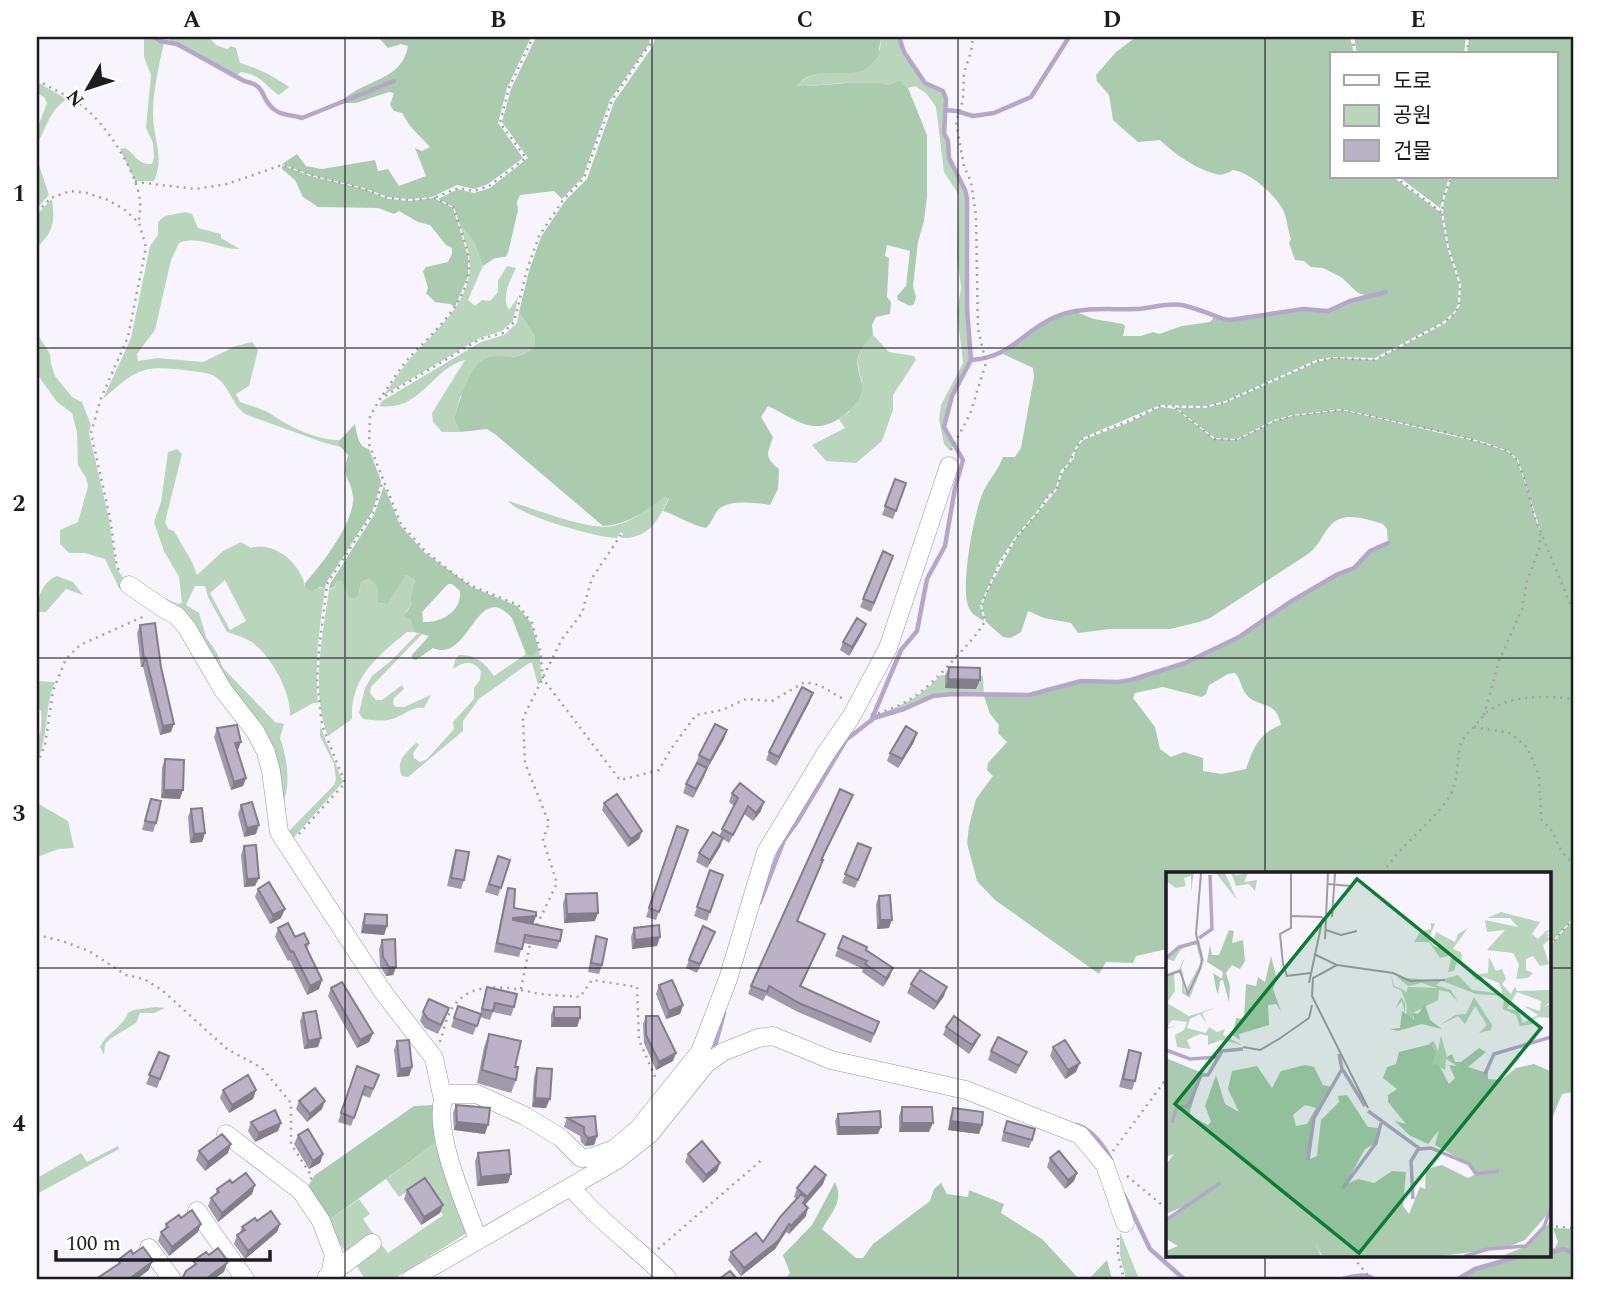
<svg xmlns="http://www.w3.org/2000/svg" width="1610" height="1316" font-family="Spectral,'Noto Sans KR',serif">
<rect width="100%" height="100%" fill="#f8f4fd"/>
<!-- green -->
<path fill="#b9d6bc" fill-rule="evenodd" d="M144,37H152L164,43C159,64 153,92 153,114C153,139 165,157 154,181H135L120,149L125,148C136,154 137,165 152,164L154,157L153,143L146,128L151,75L144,57Z
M170,37H209L216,45L227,49L231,46L236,48L240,63C260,69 273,76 289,87L279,95C263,85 264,76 241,72L236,76L177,44L170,43Z
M881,37H898L904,53L925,83L942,92L945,99L944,133L947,141L948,158L966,198L967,309L970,360L952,396L945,417L943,427L953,446L950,451L944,444L939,419L941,405L963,363L957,312L961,288L957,256L959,195L944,172L936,107L926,93L915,86L908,88L899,80L889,85C867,78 822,86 797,86C818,60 857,86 875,57C876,56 880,49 880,48C881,44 880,40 881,37Z
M37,82L67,99C49,111 47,127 37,144V129L47,103L44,97L37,93Z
M37,159L49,195L37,208Z
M52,199C55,220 54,232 37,247V214Z
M185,212L192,214L198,228L221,234V238L240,249C220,250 198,234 179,243L171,260L155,330L137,354L138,361L158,358L203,362L236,346L252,342L258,350L249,386L236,394L240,402C250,406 262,408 271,414C290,427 316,440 339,440L337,443L341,447L325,443L247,415C232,406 230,387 217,378C210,372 199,372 191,371C144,365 139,367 103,399L131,338L150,246L158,235V222L165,216Z
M459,223L474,242L483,266L468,300L475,306L482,300L490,301L498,292V281L507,266L516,268C510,281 501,297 509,310L518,297L513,321L502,331L480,338L384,395C391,385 398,373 406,364C428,336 462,313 469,276C473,258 464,239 459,223Z
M519,312L535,337V346C522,358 512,357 495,357L460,397L454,419L460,432H442L433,422L432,413L465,360C432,368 421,412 379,406L382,401L481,342L504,335L517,323Z
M37,333L50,354L51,364L55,376L72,397L82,402L91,425L89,433L109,519L116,567L128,586L148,603L119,588L105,559L85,553H69L60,544V530L78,522L88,486L86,478L78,465L77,432L72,413L57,402L37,374Z
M873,335L889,352L914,356L916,360L893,395V410L882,441L856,463L826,461L812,445L845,428L839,419L849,412L862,382C855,358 856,354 873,335Z
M177,449L182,454L165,522L168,529L174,531L192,562L197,575L223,551L241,542L251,548C273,540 302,564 305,587L325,588C320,626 314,664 318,703H313L290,716C291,692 272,658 253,643C245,637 235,635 227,632L208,597L205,586H195L186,605L199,613L206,637L217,653L223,668L275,722L284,724L280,738C287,756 293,793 279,808L274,770L160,596L178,604L182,603L179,577L164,551L154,522L161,502L168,452ZM225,580L246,621L230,630L210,593Z
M665,497L669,498C658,521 648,539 621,538L623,534L621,532L617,538C597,538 518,515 508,501C533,508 589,531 613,526C632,522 649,508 665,497Z
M406,575L415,580L410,600L412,604L406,612L413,622L414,632H407C377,657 350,677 352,719L328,736C310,690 323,636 329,589L334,588L337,581H342L347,589L359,594L361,582L369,579L374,581L378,591V603L386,604Z
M57,576L73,582L83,595L66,589L46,612H37C37,598 43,581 57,576Z
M417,634H422L371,687L370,693L376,700H382L402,685L404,689L394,698L393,704L396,707H404L431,695L424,708C411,706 404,716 392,719C382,722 373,720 363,719L359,713L365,688L372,676L392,660Z
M539,650L542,680L538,685L532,663H529L479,699L463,721V731L408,777L402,776C395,761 406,753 416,743L419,745L413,753L414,758L420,762L427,759L454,729L453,722L474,699V688L480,680L481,671C472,659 464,662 453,669L455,660L459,655C476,654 485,663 494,676L526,654L531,655Z
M941,675L983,676L984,695L952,693L933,696L904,709L873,718V715C901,708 921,696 941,675Z
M37,681L55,682C44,708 49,736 37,762V737L38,738C43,730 41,720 41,711L37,707Z
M320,726L343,782L289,843V831L334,785L336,779L334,764L320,736Z
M37,803L68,821L74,848L59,849L37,857Z
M155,1007L165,1008L154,1013H140L136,1023L110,1039L105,1044L104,1055L100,1047C106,1033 122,1028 128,1013L133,1010Z
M438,1141L470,1231L394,1279H365L354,1262L381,1244L388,1253L443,1215L420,1183L399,1197L386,1179Z
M118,1146L119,1149L37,1194V1178L81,1153L87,1162Z
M359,1199L370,1214L363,1219L375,1236L348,1255L325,1223Z
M1120,1232L1139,1279H1126L1120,1255Z"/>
<!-- forest -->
<path fill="#aacbae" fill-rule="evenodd" d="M378,37H531L507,88L498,123L523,158L488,184L474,189L457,185L432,197L410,199L388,197L364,188L311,175L282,164L297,154L306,166L322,169L375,160L378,171L388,169L399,186L426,176L415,148L422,151L430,147L410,126L402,113L394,111L390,105L394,93L389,92L356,103H342L394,82L343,100C365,79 402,81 408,46L401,44L388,48Z
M536,37H650L649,44L610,100L583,177L562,199L554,191L520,195L517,202L518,210L508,253L505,257L495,258L483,266L474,242L459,223L454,207L438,199L458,189L474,193L490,188L528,158L502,122L511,89Z
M655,37H881L878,57C872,61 869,69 861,71C841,77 812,66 797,86C824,87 865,78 889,85L899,80L908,88L927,135V197L924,221L918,242L913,286L916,297L914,304L910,306L898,300L897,296L906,286L910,251L887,245L885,256L889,258L887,297L891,302L890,314L876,317L872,325L873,335C864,345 855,354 858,368C859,376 863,382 862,390C860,400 851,410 843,416C813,438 796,419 768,406L761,417L773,437C768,454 763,456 779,469L778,489L770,505C757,503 730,499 719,509C713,515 712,523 706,528C690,525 679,516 663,511L669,499L665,497C646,511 627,525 603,526L496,435L487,429L460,432L454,419C458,405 469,368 483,360C501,350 514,366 535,346V337L519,312L529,271L541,237L565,201L587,179L614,102L653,46Z
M1136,37H1350L1354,54H1332V177H1393L1441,213L1447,247L1459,284L1458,304L1454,312L1443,322L1375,358L1333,357L1316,360L1225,401L1205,406L1160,405L1082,438L1074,450L1068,464L1061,470L1055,490L1049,494L1038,510L1016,536L1000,560L980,605L984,621C975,616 969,612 967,602C962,578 974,511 984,490C990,478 999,469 1003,457H1015L1021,448L1034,377L1033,368L1003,354L1046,323L1061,316L1076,312L1094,319L1123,324L1125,326L1123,336H1141L1153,332L1159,334L1182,326L1210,322L1214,317L1230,320L1303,309L1328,312L1351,302L1390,291L1368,296L1358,293L1341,277L1323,268L1311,267L1304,261L1295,260L1289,243L1291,239C1288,231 1287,219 1284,212C1277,196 1250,172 1233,170C1227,173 1222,176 1216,174C1198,170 1173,153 1160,140L1138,142L1113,120L1109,95L1097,81L1096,75L1116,52Z
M1354,37H1466L1464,54H1357Z
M1469,37H1573V918L1549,945V873H1167V949L1136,956L1133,963L1106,962L1099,974L995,900L977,881L967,843L969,826L976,799L993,776L987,770L988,763L1007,742L998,733L999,725L990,714L984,696H1029L1081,682L1131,681L1185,663L1240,638L1290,603L1338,574L1354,568L1371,551L1388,543L1387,529L1383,524C1366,519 1342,510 1329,527C1321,537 1319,546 1308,554L1210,618L1199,622L1170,629H1110L1078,633L1071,623L1044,618L1028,611L1021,632L1011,638L1003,637L986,622L982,605L989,588L1017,537L1056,491L1063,472L1074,458L1075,451L1083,440L1130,422L1160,407L1176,409L1214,439L1237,440L1275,421L1292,416L1342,410L1483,443L1508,452L1517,460L1529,494L1535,518L1541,532L1518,459L1508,451L1484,442L1342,409L1292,415L1274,420L1237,439L1215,438L1176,408H1205L1225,403L1317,362L1333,358L1376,360L1444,324L1455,313L1460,305L1461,284L1449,247L1443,213L1444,200L1452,177H1556V54H1467ZM1235,673C1240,678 1241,686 1245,693C1256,709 1276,698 1281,725C1259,733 1253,748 1246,769L1222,774L1203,771V758L1184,752L1171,757L1160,749L1155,727L1133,698L1135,693L1163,687L1202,697L1206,694L1209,685L1228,674Z
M282,165L310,176L364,189L388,199L410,201L434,198L453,208L468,256V276L455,307L450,304L435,302L426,293L428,288L423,271L426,267L448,262L452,254V248L446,245L430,225L418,222L399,211L394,214L378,208L318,207L303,197L295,180L282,169Z
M1399,177H1449L1440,208Z
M355,424C357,434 358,447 369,449L381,481L378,493L372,512L326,583L325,588L320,587L311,591L305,587V583C321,566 355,521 353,497C351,476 341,481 348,455L337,443Z
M384,486L400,525L424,552L472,587L517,606L531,623L539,650L531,656L526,654L512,618C476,578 470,664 433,648L416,660L412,659V655L429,636L414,632L411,619L404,616L412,604L410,600L415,580L406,575L387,604L378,603V591L374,582L369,579L361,582L359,594L355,598L349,597L342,581H337L334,587L329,589L330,584L374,515ZM448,584H452L460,591C462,611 442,623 423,622L422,612Z
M1573,920V1092L1562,1094L1549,1126V947Z
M433,1105L438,1141L325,1223L305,1191L315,1175L414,1106Z
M835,1182C844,1201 832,1212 822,1229L856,1258H863L873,1244L930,1201L934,1189L941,1183L947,1194L968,1197L969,1190L1004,1204L1001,1213L1042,1239L1079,1279H785L790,1273L783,1255L812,1225Z
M1553,1228L1573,1229V1252L1565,1248L1549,1252V1249L1555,1248L1558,1242Z
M1564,1250L1573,1255V1279H1460C1477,1269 1507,1258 1527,1255C1541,1253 1551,1254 1564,1250Z
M1107,1260L1112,1279H1088H1089Z"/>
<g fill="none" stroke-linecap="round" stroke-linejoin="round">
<!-- stream -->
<path stroke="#b6a6cb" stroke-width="4.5" d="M154,37L160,41L177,44L244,81C269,86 258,98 275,110C283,116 293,115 302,118L394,81
M946,110L956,111L973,116L994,113L1031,97L1069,37
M971,360C1012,357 1021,332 1055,317C1079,306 1109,310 1135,309C1150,309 1166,302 1182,305C1196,308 1210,314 1223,319L1230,320L1303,309L1328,311L1350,301L1386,292
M871,721L901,650L917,631L927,579L945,546L955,488L963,460L944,427L952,396L971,360L967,309V198L965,190L949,158L948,141L944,133L946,99L943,91L925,83L904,52L899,37
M760,902L784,840L797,822L846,740L874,718L904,709L933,696L952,694L1029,695L1081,681L1118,682L1131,680L1185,663L1239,637L1290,602L1338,574L1354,568L1370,551L1388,543
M714,1050L724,1013
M1076,1125C1091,1128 1105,1147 1111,1160
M1124,1195L1150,1249L1184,1279
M1549,1253L1564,1249L1573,1253
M1343,1279C1353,1276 1365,1273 1374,1279
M1458,1279L1475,1269L1524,1255"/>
<defs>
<path id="minor" d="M129,585L164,609L177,616L187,628L223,690L255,731L266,752L271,771L279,832L383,992L434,1058L443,1100
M226,1134L301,1191L321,1221L334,1255L330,1275
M571,1187C599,1221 636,1247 667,1278L666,1279
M197,1211L245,1279
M478,1239C465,1204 434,1135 443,1100L450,1094H477L525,1116L561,1138L581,1158L593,1157L614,1149L638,1129L700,1052L728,979L766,852L826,753L851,717L888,648L949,466
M149,1248L172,1279
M327,1277L372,1243
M411,1279L617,1160L650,1134L706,1064L723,1052L758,1038L773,1036L831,1060L966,1090L1080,1135L1105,1165L1125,1223"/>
</defs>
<!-- minor casing -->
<use href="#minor" stroke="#978ea3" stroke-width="19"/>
<!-- path -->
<path stroke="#a4a0a9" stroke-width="2.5" stroke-dasharray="2 5" stroke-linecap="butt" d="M652,37L650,44L612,100L584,178L563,200L539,236L527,270L514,322L503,333L480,339L380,399L370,416L369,444L401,524L425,551L454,574L472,586L518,605L532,623L540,650L543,679L620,780L659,770L671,749L696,715L722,710L746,699L772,701L805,682L819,685L845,700
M1352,37L1355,54
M1467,54L1469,37
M37,80C50,88 69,96 80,104C105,122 137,171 140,201C141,208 139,216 139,223
M1395,177L1442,213
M135,182L196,189L227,184L282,165L311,175L364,189L388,198L410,200L434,198L453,207C458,223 465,239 468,255C476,298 433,332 407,360C398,371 390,384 382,396
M436,197L458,188L474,191L489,186L526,158L500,123L509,88L533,37
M37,212L51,198L70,191L87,193L108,200L125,210L139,223L146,247L128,337L101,398L91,433L110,518L117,567L122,574
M1176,408L1214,439L1237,440L1275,421L1292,416L1342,410L1453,434L1508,451L1517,460L1524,477L1535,518L1573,611
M951,450L970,414L986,363L978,329L976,216L971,182L964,166L956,122L963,100L964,73L971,52L973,37
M871,715C912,705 930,686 957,656C968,644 977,635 985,621L981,605L1001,561L1017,537L1039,511L1049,495L1056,490L1062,471L1069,465L1075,450L1082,439L1129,421L1160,406L1205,407L1225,402L1317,361L1333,358L1375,360L1443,323L1455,313L1459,305L1460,284L1448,247L1442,213L1443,200L1451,177
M1484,715L1499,661L1522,609L1527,581L1539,549L1540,532
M1474,727L1510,733L1527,747L1539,776L1541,819L1553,832L1559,847L1566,857L1573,863
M37,764L45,745L53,691L66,659L80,645L147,615
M299,834L345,783L322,725L317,680L319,651L327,584L373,513L382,483
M1383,873C1400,845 1428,827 1447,800C1459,784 1456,767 1460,748C1462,738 1468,733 1474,727C1478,723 1481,718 1485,714C1506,695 1547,695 1573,699
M537,925L557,883L543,840L549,823L525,763L523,718L562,639L582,613L592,578L621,535
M37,935L62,941L89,951L126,975L144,979L162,990L227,1049L262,1068L291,1103V1144L312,1177L310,1180
M1549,946L1573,919
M521,989L530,944
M440,1042C443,1032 446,1019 451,1010C469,981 501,986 531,992C546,996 564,995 580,997L592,980L637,987L639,1040L656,1079
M1113,1151L1167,1078
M1127,1176L1167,1209
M1549,1226L1573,1228
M1118,1238V1255L1124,1279
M658,1249L764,1158
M1226,1255H1244
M1327,1255L1353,1257L1367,1255
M1353,1257L1371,1279"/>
<!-- minor -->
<use href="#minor" stroke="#fff" stroke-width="18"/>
</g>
<!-- wall -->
<path fill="#a199ac" d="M895,479L906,483L893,519L882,515Z
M883,551L893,556L871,612L860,607Z
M866,624L863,632L849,656L840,650L843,642Z
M140,625L171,732L160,735L143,667H141L137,633Z
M949,667L976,689L945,688V676Z
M810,701L776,766L766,760L769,752Z
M217,728L246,778L243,786L231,790L214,737Z
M727,730L724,739L707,769L693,798L683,793L686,784L697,764L696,763L699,755Z
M914,742L898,768L887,761L890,753Z
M165,759L180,799L161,798L162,768Z
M732,793L761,811L753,821L744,814L729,843L723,839L720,847L707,868L696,862L699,853L719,836L734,806L729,802Z
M853,795L822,860L820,869L797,921L825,934L801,987L879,1022L871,1043L798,1012L766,995L763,1001L748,994L751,986Z
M151,799L156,823L153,832L142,830Z
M604,803L642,831L639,839L628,847L602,810Z
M241,805L256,834L244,837L238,814Z
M191,809L205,833L202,842L190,843L188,817Z
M677,826L688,830L656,920L646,917Z
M858,843L871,848L855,888L842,883Z
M244,846L255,886L244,887L241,855Z
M456,850L464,880L461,889L447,886L453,858Z
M498,856L510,860L498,896L485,892Z
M710,870L723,875L707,921L694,916Z
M508,888L514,908L533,924L560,941L557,949L523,943L519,957L494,952L505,897Z
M258,889L281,918L270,924L255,897Z
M566,894L595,921L564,923L563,903Z
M879,896L889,928L877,929L876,904Z
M365,914L387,926L384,935L361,933L362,923Z
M278,928L309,943L307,949L322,980L319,989L307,995L290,960L288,961L275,937Z
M634,928L657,946L632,949L631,937Z
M715,932L697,973L686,968L689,960Z
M596,936L602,965L599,974L588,972L593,945Z
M382,940L396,967L393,975L386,976L380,966L379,949Z
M838,948L866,950L890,976L883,987L862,972L863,969L835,956Z
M911,984L944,996L934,1010L907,993Z
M659,985L683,1005L680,1014L666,1019L656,994Z
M487,987L514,1007L511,1016L493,1012L490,1020L480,1017L473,1035L451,1027L458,1006L480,1014Z
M331,988L373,1033L369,1042L357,1048L328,996Z
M554,1007L580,1018L577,1027H551V1015Z
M423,1012L446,1017L438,1034L425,1028L420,1021Z
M303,1013L318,1047L304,1049L300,1021Z
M646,1016L673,1061L656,1070L644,1043L643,1024Z
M946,1027L980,1035L976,1043L969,1054L943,1035Z
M489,1034L515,1067L516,1080L511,1093L477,1083L484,1047Z
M397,1041L412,1067L409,1076L397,1077L394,1050Z
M1053,1047L1076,1072L1065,1079L1050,1056Z
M1129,1050L1135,1081L1132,1090L1119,1087L1126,1059Z
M991,1051L1027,1052L1016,1074L988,1060Z
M159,1052L169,1056L157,1088L146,1084Z
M357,1066L379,1075L370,1098L362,1095L351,1126L338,1122Z
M537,1068L546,1108L532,1107L534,1077Z
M223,1090H256L253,1099L229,1113L220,1098Z
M299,1101L322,1109L307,1122L296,1109Z
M456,1105L485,1134L454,1130L453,1113Z
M902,1107L929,1132H899V1116Z
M953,1108L982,1125L979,1134L948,1130L950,1117Z
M838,1114L878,1134L837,1135L835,1121Z
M595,1116L597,1136L594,1145L585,1146L581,1142L580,1136L564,1127L567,1118Z
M1007,1121L1032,1140L1029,1148L1001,1141Z
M251,1122L281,1123L278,1131L255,1142L248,1131Z
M298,1135L323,1154L320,1163L309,1169L294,1144Z
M199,1151L228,1153L205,1171L196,1160Z
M478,1153L508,1183L477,1186L475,1161Z
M688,1154L720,1163L717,1171L703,1183L685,1162Z
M1050,1158L1077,1173L1074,1181L1065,1189L1047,1167Z
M826,1175L823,1184L805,1205L806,1216L789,1234L786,1232L775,1249L741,1276L728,1260L731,1252L763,1242L796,1199L794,1197L797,1188Z
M232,1183L252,1194L218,1222L208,1206L211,1198L215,1195L217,1189Z
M407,1190L440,1213L421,1225L404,1199Z
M181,1218L198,1232L169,1256L158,1241L161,1232L164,1230L166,1224Z
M257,1221L280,1224L277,1232L245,1259L234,1244L237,1235L240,1233L242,1227Z"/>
<!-- shaded-wall -->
<path fill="#837d8c" d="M866,624L863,632L849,656L852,647Z
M146,658L143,667H141L144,659Z
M948,679L980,680L976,689L945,688Z
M813,693L810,701L776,766L779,757Z
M174,724L171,732L160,735L163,726Z
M727,730L724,739L707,769L710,761Z
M917,733L914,742L898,768L902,759Z
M241,742L238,750L235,743Z
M707,768L704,777L693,798L696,789Z
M246,778L243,786L231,790L234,782Z
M164,790H183L180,799L161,798Z
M764,802L761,811L753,821L756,813Z
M259,825L256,834L244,837L247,828Z
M642,831L639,839L628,847L631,839Z
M205,833L202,842L190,843L194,834Z
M723,838L720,847L707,868L710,860Z
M259,878L255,886L244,887L247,879Z
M285,909L281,918L270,924L273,915Z
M598,913L595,921L564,923L567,914Z
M536,916L533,925L510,926L513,918Z
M880,920H892L889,928L877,929Z
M364,925L387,926L384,935L361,933Z
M825,934L821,942L797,995L800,986Z
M660,937L657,946L632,949L635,940Z
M389,967H396L393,975L386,976Z
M893,968L890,976L883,987L886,978Z
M322,980L319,989L307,995L310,986Z
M947,987L944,996L934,1010L937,1002Z
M683,1005L680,1014L666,1019L669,1011Z
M554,1018H580L577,1027H551Z
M373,1033L369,1042L357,1048L360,1040Z
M980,1035L976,1043L969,1054L972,1045Z
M321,1038L318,1047L304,1049L308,1041Z
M676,1053L673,1061L656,1070L659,1062Z
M1080,1063L1076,1072L1065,1079L1068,1070Z
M412,1067L409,1076L397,1077L400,1069Z
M256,1090L253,1099L229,1113L232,1105Z
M535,1098L550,1099L546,1108L532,1107Z
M325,1101L322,1109L307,1122L310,1114Z
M951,1121L982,1125L979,1134L948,1130Z
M457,1122L488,1125L485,1134L454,1130Z
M281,1123L278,1131L255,1142L259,1133Z
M902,1123H933L929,1132H899Z
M839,1127H881L878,1134L837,1135Z
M597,1136L594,1145L585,1146L588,1138Z
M231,1144L228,1153L205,1171L208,1162Z
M323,1154L320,1163L309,1169L313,1161Z
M720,1163L717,1171L703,1183L706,1175Z
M1077,1173L1074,1181L1065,1189L1068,1180Z
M511,1174L508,1183L477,1186L481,1177Z
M826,1175L823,1184L804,1206L807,1197Z
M255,1185L252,1194L218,1222L222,1213Z
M443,1205L440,1213L421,1225L424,1217Z
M808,1208L806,1216L789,1234L791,1226Z
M201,1224L198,1232L169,1256L172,1247Z
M280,1224L277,1232L245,1259L248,1251Z
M789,1224L786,1232L775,1249L741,1276L744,1268Z
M152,1262L149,1270L137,1279H129Z
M227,1263L224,1272L214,1279H206Z"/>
<!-- building -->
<path fill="#bbb2c8" stroke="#837d8c" stroke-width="2" d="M895,479L906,483L896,511L885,506Z
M883,551L893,556L874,603L863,599Z
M857,618L866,624L852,647L843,642Z
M155,623L161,667L174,724L163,726L146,658L144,659L140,625Z
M949,667L980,668V680L948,679Z
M802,687L813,693L779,757L769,752Z
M715,724L727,730L710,761L699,755Z
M237,725L241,742L235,743L246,778L234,782L217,728Z
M906,726L917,733L902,759L890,753Z
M165,759L184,760L183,790H164Z
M697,763L707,768L696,789L686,784Z
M740,783L764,802L756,813L748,806L733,835L722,829L738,798L732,793Z
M840,789L853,795L821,860H823L797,921L825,934L800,986L879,1022L874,1034L801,1004L769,986L767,992L751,986Z
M617,794L642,831L631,839L604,803Z
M151,799L161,801L156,823L145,821Z
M252,802L259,825L247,828L241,805Z
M202,808L205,833L194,834L191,809Z
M677,826L688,830L659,912L649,908Z
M713,832L723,838L710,860L699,853Z
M858,843L871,848L858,880L845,874Z
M256,845L259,878L247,879L244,846Z
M456,850L469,852L464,880L451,878Z
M498,856L510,860L501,888L489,884Z
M710,870L723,875L710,912L697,907Z
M269,882L285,909L273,915L258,889Z
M508,888L515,889L514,908L536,912V916L513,918V920L562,930L560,941L525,935L522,949L497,943Z
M597,893L598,913L567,914L566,894Z
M890,895L892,920H880L879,896Z
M365,914L387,915V926L364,925Z
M288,923L295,937L304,933L309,943L305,945L322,980L310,986L293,951L291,952L278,928Z
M659,925L660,937L635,940L634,928Z
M703,926L715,932L700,964L689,960Z
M596,936L607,939L602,965L591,963Z
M843,936L867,947L866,950L893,968L886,978L865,964L867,961L838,948Z
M395,939L396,967H389L383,957L382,940Z
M920,970L947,987L937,1002L911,984Z
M672,980L683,1005L669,1011L659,985Z
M342,982L373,1033L360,1040L331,988Z
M487,987L517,994L514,1007L495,1003L493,1011L482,1009Z
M429,999L449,1008L441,1025L428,1019L423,1012Z
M458,1006L481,1014L477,1026L454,1018Z
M554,1007H580V1018H554Z
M316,1011L321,1038L308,1041L303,1013Z
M646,1016H658L676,1053L659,1062L646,1035Z
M954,1016L980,1035L972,1045L946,1027Z
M489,1034L521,1041L515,1067H518L516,1080L482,1070Z
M998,1037L1027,1052L1019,1066L991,1051Z
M409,1040L412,1067L400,1069L397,1041Z
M1065,1040L1080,1063L1068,1070L1053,1047Z
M1129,1050L1141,1053L1135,1081L1123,1079Z
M159,1052L169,1056L160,1079L149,1075Z
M357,1066L379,1075L373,1089L365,1086L354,1118L341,1113Z
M537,1068L552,1069L550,1099L535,1098Z
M248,1075L256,1090L232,1105L223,1090Z
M315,1088L325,1101L310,1114L299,1101Z
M456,1105L490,1108L488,1125L457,1122Z
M902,1107H932L933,1123H902Z
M953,1108L983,1112L982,1125L951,1121Z
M275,1110L281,1123L259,1133L251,1122Z
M880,1111L881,1127H839L838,1114Z
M595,1116L597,1136L588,1138L584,1133V1127L567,1118Z
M1007,1121L1035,1129L1032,1140L1004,1132Z
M308,1129L323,1154L313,1161L298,1135Z
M222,1134L231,1144L208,1162L199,1151Z
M702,1141L720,1163L706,1175L688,1154Z
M509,1150L511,1174L481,1177L478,1153Z
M1059,1151L1077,1173L1068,1180L1050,1158Z
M815,1166L826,1175L807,1197L797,1188Z
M246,1173L255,1185L222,1213L211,1198L219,1192L217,1189L230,1180L232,1183Z
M425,1178L443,1205L424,1217L407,1190Z
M801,1194L806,1198L803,1203L808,1208L791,1226L789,1224L778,1241L744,1268L731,1252L756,1233L763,1242L780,1217Z
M192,1210L201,1224L172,1247L161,1232L168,1227L166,1224L179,1215L181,1218Z
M271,1211L280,1224L248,1251L237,1235L245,1230L242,1227L255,1218L257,1221Z
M143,1247L152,1259V1262L129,1279H96L120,1263L118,1260L131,1250L133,1254Z
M218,1248L228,1261L227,1263L206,1279H182L186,1271L196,1264L193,1261L206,1252L209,1255Z
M730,1271L737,1279H719Z"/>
<!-- grid -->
<path fill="none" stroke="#1f1b23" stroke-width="2" stroke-opacity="0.55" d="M345,37V1279M652,37V1279M958,37V1279M1265,37V873M37,348H1573M37,658H1573M37,968H1167M1549,968H1573M1265,1255V1279"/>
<!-- overview -->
<g transform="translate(1166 872)">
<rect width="385" height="385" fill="#f8f4fd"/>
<path d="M0,1H28L25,19V4L18,6L20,14L10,16L0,9ZM50,1H68L70,3L82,1L78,10L91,8L89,19L83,12L70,14L65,1H59L71,28ZM335,40L374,50L366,62L372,67L380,59L385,58L379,63L385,61L381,65L385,66L377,73L383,92L374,94L367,84L360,87V98L367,101L362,106L350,107L353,92L347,81L321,78L339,58L321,60L319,48L352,55L344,46H321ZM265,51L269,52L263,66L266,73L270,75L274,74L267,72L270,60L289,70L292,62L302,56L287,77L295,80L296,90L307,103L322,101L323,85L330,99L336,97L340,107L336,112L345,122L349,114L351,119L385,118V129L378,135L385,132V146L372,145L365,149L367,152L354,154L350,143L337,137L338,124L310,122L274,108L292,103L306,118L337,122L333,111L318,105L310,108L292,87L288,99L282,100L286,83L274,86L263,70H248L254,60L265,57ZM351,120L375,129L374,139L358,134L372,143L357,151L352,138L341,137ZM33,67L38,89L24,126L16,121V102L8,100L9,119L1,131L23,144L51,135L36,141L41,153L34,142L24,147L21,156L40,161L43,155L51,160L59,157L57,163L76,173L56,168L42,173V164L34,162L21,168L25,177L11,175L9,163L18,158L21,150L6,148L1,155L10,154L0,157V102L13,97L19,85L15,96L17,101L19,120L35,90L30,72L15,77L8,89L0,87L13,76L31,71ZM225,101L228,114L236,117L240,121L242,115L271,116L256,111L242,114L231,105L275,109L270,113L285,118L292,130L283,120L273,118L272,128L247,141V148L239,143L236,129L229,137L235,125L239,131V142L241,141L240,131L235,118L227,115ZM308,125L326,153L325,158L313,161L321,153L309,134L299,152L292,144L274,153L289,143L300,142ZM275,163L281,185L292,195L280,187L279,198L266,191L267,175L263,171L268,169L272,179Z" fill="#b9d6bc" fill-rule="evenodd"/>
<path d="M63,58L68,59L66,71L77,68L79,89L74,97L66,93L60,101L64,114L63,130L57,108L54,109L52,122L51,121L47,101L56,107L57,100L41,90L44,73L46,83H53ZM105,84L111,107L107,117L115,139L110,132L102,133L103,153L73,162L74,168L67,163L70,146L78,147L80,112L90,114L92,105L99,110ZM259,132L264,148L276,157L256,152L232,159L223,157L234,156L236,139L248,148L247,141L252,142ZM265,172L270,181L266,191L273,193L283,212L289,206L283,193L291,194L281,185L286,182L289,190H295L313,176L320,180L302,195L318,200L322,192V207L335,208L350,196L368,192L384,199L385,338L359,368L339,376L274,384H156L149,371L155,384H0V379L12,374L0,367V348L21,333L0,342V292L8,282L0,285V186L41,203H35L23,243L42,253L45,250L39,234L50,203L59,232L73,240L62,217L66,199L91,194L106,216L115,199L139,193L148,195L157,213L166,215L148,246L142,288L151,284L155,248L173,230L172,224L181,223L202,255L212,256L210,271L199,277L179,313L192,307L208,311L226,299L240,300L237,334L243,342L254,315L259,317L260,297L276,293L302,306L310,302L303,292L269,273L273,258L262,272L243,263L229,249L240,252L222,230V223L231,217L217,206L221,195L230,192L233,180ZM139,233L150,236L141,252L130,254L127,243ZM385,349V384H336L363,373Z" fill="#aacbae" fill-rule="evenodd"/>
<path fill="none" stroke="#b6a6cb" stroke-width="3.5" d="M33,66L46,57L44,3M0,86L13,75L31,70M0,178L24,187L52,185M177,198L199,234M319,202L328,182L385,165M202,239L254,277L265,276L303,292L310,302L333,299M6,251L10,237L23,233L35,203H42L56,179L77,177M142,288L148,246L176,197L173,182M177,316L210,271L215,251M247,327L245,289L253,276M0,348L54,311M299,384L322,377L360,374L378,355L385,335"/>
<path fill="none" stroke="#a19da6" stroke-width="2" d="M125,1V56L114,62L117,92L121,104L144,101M161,12L185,14M126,44L156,45M166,45L169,1M160,58L175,63L191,59M159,67L162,1M148,82L171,93L147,106L146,124L202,236M171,93L227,101L244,109L279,108M0,104L14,99L22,122L34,97L36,87L30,62L35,1M143,111L157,45M77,175L94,178L113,167L143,146L146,133"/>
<path fill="#0d7d33" fill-opacity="0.15" stroke="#0d7d33" stroke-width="3.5" d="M191,7L375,156L193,381L9,232Z"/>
<rect width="385" height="385" fill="none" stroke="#1f1b23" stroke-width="3.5"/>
</g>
<!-- border -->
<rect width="1610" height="1316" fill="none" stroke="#ffffff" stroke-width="77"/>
<!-- legend -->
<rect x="1330" y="52" width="228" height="126" fill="#ffffff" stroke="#a5a4a7" stroke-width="2"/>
<rect x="1344" y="75" width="35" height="10" fill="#ffffff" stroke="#a5a4a7" stroke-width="2"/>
<text x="1393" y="88" font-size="21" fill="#1f1b23">도로</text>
<rect x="1344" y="105" width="35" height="21" fill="#b9d6bc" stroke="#a5a4a7" stroke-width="2"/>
<text x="1393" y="122" font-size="21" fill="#1f1b23">공원</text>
<rect x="1344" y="140" width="35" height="21" fill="#bbb2c8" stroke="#a5a4a7" stroke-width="2"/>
<text x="1393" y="158" font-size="21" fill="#1f1b23">건물</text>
<!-- north arrow -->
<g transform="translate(88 88) rotate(231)" stroke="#ffffff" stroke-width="5" paint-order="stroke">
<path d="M0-5L12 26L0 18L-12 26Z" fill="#1f1b23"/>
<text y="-10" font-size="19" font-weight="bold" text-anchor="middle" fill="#1f1b23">N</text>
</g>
<!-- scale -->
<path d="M56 1250v10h214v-10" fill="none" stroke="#1f1b23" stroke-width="3.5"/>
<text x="66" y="1250" font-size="21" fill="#1f1b23" stroke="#ffffff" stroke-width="5" paint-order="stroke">100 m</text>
<rect x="38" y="38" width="1534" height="1240" fill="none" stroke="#1f1b23" stroke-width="2.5"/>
<g font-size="23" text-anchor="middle" font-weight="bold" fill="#1f1b23">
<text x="192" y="27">A</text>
<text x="498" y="27">B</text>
<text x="805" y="27">C</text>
<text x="1112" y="27">D</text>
<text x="1418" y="27">E</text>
<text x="19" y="201">1</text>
<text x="19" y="511">2</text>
<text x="19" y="821">3</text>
<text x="19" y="1131">4</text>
</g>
</svg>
